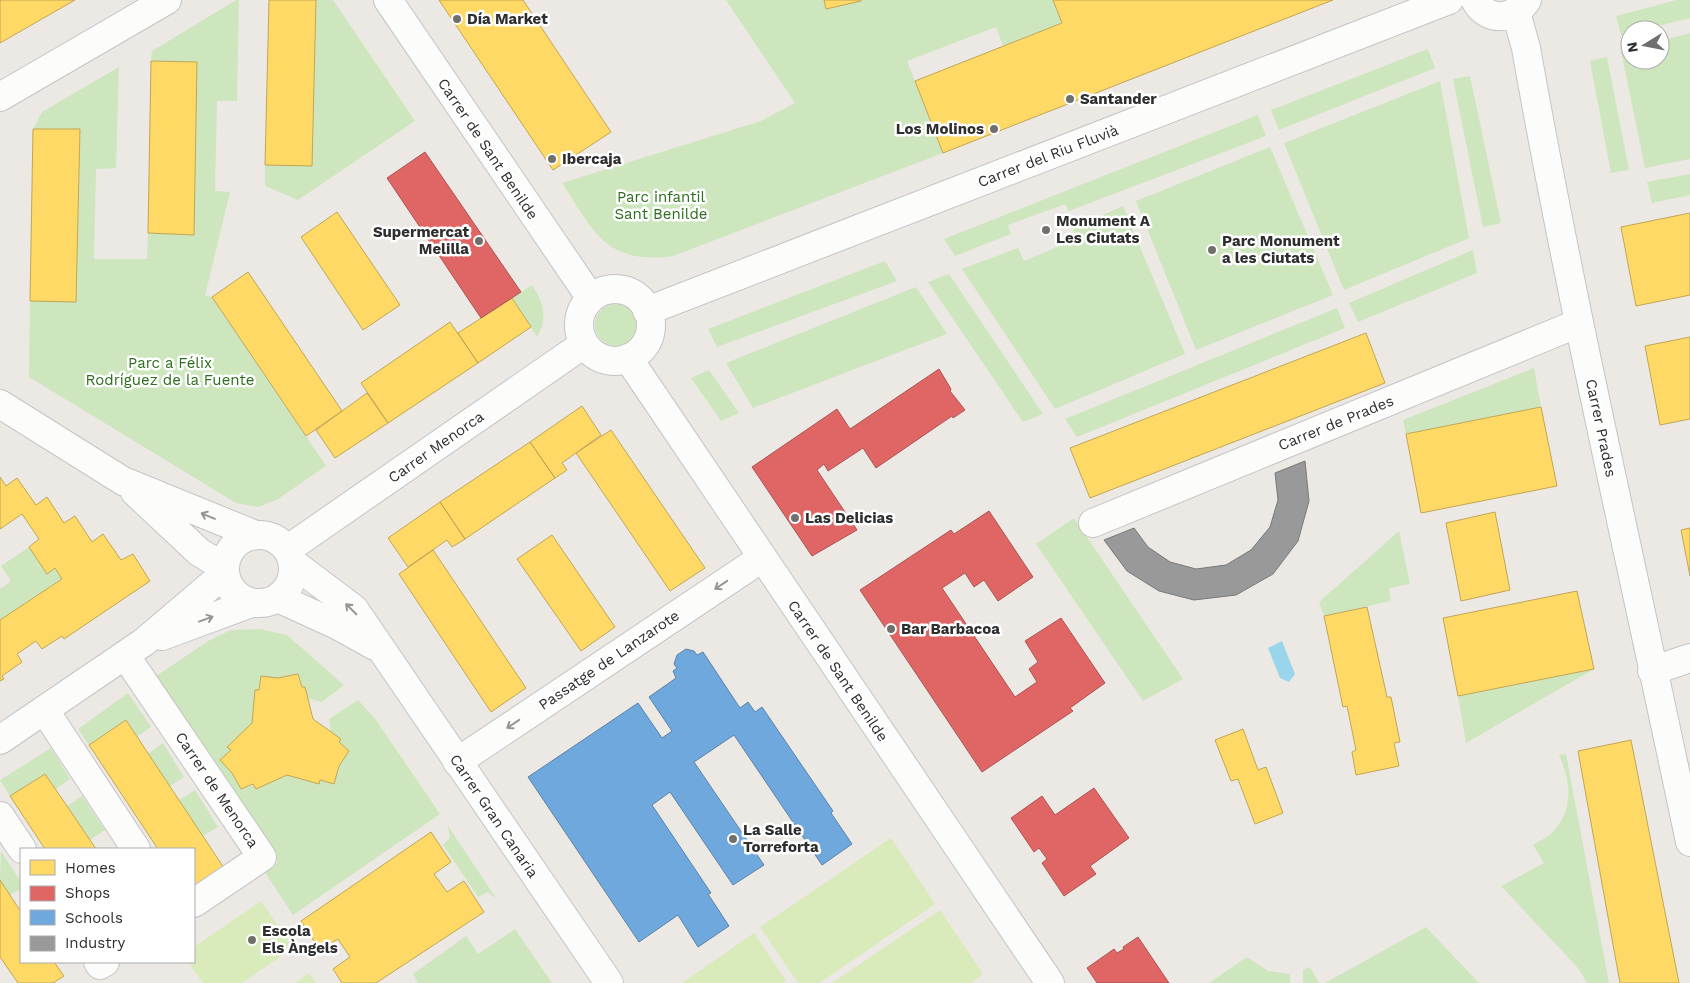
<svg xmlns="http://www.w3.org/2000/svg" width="1690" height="983" font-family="'Work Sans',sans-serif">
<rect width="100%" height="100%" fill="#ece8e4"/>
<!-- green -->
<path fill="#cee6be" d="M236,0H239L237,101H217L215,191L230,192L205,296L212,297L326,466L278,499L259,507L236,503L29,377L30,301L76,302L80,129H33L42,112L119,67L116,168L96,169L94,259H147L148,233L193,235L197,62L151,61L152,51Z
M316,0H333L415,121L298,200L265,186V165L312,166Z
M726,0H824L826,9L861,0H1053L1062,23L1003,46L996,27L907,61L943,153L673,256C606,265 595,233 562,183L761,121L795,103Z
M1677,0H1690V18L1643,30H1630V33L1621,36L1616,16Z
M1690,33V159L1645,168L1621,51L1630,49V60H1660V41Z
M1428,49L1435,68L1279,130L1271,110Z
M1607,57L1629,170L1611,173L1590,61Z
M1470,76L1501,223L1483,227L1453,79Z
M1440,81L1469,238L1344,290L1284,143Z
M1258,115L1266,136L1069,211L1065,204L1008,225L1011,234L955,256L944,239Z
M1270,147L1333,295L1196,350L1136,201Z
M1690,174V195L1652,203L1647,182Z
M1123,206L1185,354L1055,409L962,269L1018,248L1024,261L1076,239L1073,228Z
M1473,250L1477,273L1358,322L1349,303Z
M885,261L897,281L717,347L708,329Z
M949,274L1043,414L1023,422L928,282Z
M532,285C543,302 549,318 537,337L512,298Z
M916,287L947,334L753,408L726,363Z
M595 325a21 21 0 1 1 42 0a21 21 0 1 1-42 0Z
M1337,308L1345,328L1077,437L1065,419Z
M1534,368L1541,407L1406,434L1403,420Z
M709,370L739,413L721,421L691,378Z
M1074,518L1183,679L1143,701L1036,544Z
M1399,531L1410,584L1389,588L1391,601L1324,616L1319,602Z
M29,547L47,573L55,568L62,579L0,620V589L11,581L1,566Z
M260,629L287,635L344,685L322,702L307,698L298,674L278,678L262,676L259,690H255L252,723L227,747L231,750L232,773L241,789L287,775L318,784L320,780L334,784L339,766L349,751L339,742L340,739L331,732L329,719L358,700L376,720L440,814L293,915L264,871L278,862L155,677L208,641L231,630Z
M1594,669L1466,743L1458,696Z
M128,693L151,727L136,737L126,720L89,745L78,729Z
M163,743L184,777L170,786L148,754Z
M51,748L70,779L56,789L45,774L10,796L0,780Z
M1566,754L1609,983H1587L1578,968L1501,886L1544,863L1533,845C1539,841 1548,837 1553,832C1574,809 1571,781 1559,755Z
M195,790L218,827L203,836L179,800Z
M82,796L105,830L90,840L67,806Z
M448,826L496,898L487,892L478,897L443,845L450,838Z
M1,851L21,882V889L10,895L0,880Z
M1426,927L1479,983H1325Z
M515,929L552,983H418L413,974L466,936L478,954Z
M1247,957L1268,971L1290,974V983H1209Z
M1310,967L1319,983H1303V970Z"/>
<!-- pitch -->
<path fill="#d9eabb" d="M891,838L935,904L819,983H798L760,927Z
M261,901L293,948L242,983H203L188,962H194V947Z
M940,910L983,974L971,983H832Z
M754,933L786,981L783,983H682Z
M309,973L316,983H295Z"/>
<!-- water -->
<path fill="#99d6ec" d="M1282,641L1295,674L1289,682L1280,678L1268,648Z"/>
<!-- homes -->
<path fill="#ffd966" stroke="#c0a655" d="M0,0H75L0,43Z
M269,0H316L312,166L265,165Z
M439,0H523L611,132L553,170Z
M824,0H861V1L826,9Z
M1053,0H1333L943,153L915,81L1062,23Z
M151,61L197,62L194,235L148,233Z
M33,129H80L76,302L30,301Z
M337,212L400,305L363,330L301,237Z
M1690,213V295L1636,306L1621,227Z
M248,272L342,411L306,436L212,297Z
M512,298L531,327L478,363L458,333Z
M450,322L478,363L388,423L361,383Z
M1366,333L1385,383L1090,498L1070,448Z
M1690,337V419L1660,425L1645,346Z
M367,393L388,423L335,458L316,430Z
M582,406L601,435L562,463L567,470L555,478L530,442Z
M1541,407L1557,486L1421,513L1406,434Z
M611,430L705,568L670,591L576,453Z
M530,442L555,478L465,539L440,502Z
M0,477L6,486L17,478L36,505L47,497L64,523L75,516L92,542L103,534L121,560L133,554L150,581L64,639L62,636L42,649L36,641L17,654L22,662L2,676L4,679L0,681V620L62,579L55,568L47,574L29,547L39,539L22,514L0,529Z
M440,502L465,539L452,547L447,540L408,567L388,538Z
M1495,512L1510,590L1461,601L1446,523Z
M1690,528V576L1681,530Z
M552,535L615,627L581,651L517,559Z
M433,550L526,688L491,712L399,574Z
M1577,591L1594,669L1458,696L1443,618Z
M1367,607L1387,697H1391L1400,742L1394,743L1399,766L1356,775L1352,752L1356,750L1347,706L1343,707L1324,616Z
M298,674L302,687H305L313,719L341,739L339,742L349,751L339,766L334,784L320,780L319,784L287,775L256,789L253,784L241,789L232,773L220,760L231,750L227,747L252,723L255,690H259L261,676L278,678Z
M126,720L224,868L194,889V849H158L89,745Z
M1243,729L1258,770L1266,767L1283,813L1255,824L1238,779L1231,781L1215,740Z
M1631,740L1679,983H1620L1578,751Z
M45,774L67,806L96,849H45L10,796Z
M431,832L451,862L434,874L447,892L464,881L484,912L376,983H342L333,969L350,957L338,939L320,950L301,921Z
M0,880L21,912V962H54L64,976L53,983H18L0,957Z"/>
<!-- shops -->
<path fill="#e06666" stroke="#ab5555" d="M425,152L521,292L481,318L387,178Z
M939,369L951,389L950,391L965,410L953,418L952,416L876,468L863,448L828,471L824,464L817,470L857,530L812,556L752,467L837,409L850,429Z
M989,511L1033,577L998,601L984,580L974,587L965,573L942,588L1015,697L1037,682L1029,669L1038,662L1025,641L1061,618L1105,683L1070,708L1073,711L982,772L860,590L951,530L954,534Z
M1094,788L1129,838L1090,866L1096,874L1064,896L1042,863L1047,859L1039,848L1034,852L1011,818L1042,796L1055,815Z
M1138,937L1169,983H1097L1087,968L1114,949L1117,953L1124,949L1123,947Z"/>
<!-- schools -->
<path fill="#6fa8dc" stroke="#5c83a8" d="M686,649L694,651L697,655L703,652L740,708L748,702L755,712L762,707L833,811L831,813L852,844L822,865L734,735L694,762L764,865L733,885L670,792L652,805L711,893L708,894L729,926L698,947L678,915L639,942L528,777L638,703L662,738L672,731L649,697L676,678L673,671L677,668L674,664L677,655Z"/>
<!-- industry -->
<path fill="#999" stroke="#797979" d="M1305,461L1309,501L1298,541L1273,574L1236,595L1194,600L1159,591L1127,571L1104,540L1134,528L1148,547L1170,562L1196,569L1226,565L1251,550L1270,527L1278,500L1275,473Z"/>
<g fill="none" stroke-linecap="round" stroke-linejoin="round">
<defs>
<path id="minor" d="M388,0L590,297
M1475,0C1487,23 1514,20 1527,0
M1516,12L1526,48C1573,314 1635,578 1690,842
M0,97L167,0
M579 325a36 36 0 1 1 72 0a36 36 0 1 1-72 0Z
M647,311L1449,0
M628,358L1050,983
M0,404L123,481L253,534
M135,492L199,552L225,568
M1093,523L1579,323
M225 569a34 34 0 1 1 68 0a34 34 0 1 1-68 0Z
M288,549L584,344
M293,563L354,609L609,983
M278,598L337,625L375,646
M162,636L251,603
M125,655L262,857L194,903
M1652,671L1690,658
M45,711L136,849
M0,740L144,642L224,574
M457,762L762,558
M0,816L22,849
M98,962L100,965L105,962"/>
</defs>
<!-- minor casing -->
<use href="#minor" stroke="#c5c4c5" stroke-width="30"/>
<!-- minor -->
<use href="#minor" stroke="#fcfcfb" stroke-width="28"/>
</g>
<!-- one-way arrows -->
<defs><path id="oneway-shaft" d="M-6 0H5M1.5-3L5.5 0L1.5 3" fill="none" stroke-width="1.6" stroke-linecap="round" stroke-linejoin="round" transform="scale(1.25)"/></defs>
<g stroke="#959594">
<use href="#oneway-shaft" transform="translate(208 516) rotate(-157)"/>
<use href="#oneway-shaft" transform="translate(721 585) rotate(146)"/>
<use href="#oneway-shaft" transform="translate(351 609) rotate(-135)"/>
<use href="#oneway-shaft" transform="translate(206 619) rotate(-20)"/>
<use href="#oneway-shaft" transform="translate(513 724) rotate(146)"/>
</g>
<!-- markers -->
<g fill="#706f6e" stroke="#fff" stroke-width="2">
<circle cx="457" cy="19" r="5"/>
<circle cx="1070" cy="99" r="5"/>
<circle cx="994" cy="129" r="5"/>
<circle cx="552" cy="159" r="5"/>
<circle cx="1046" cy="230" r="5"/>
<circle cx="479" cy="241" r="5"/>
<circle cx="1212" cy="250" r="5"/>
<circle cx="795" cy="518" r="5"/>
<circle cx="891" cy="629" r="5"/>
<circle cx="733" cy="839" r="5"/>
<circle cx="252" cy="940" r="5"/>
</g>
<g text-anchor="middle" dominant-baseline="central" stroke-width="5" stroke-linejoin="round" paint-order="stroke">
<!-- poi labels -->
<g font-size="15" font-weight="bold" fill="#2e2e2e" stroke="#fff" text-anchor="start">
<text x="467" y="19">Día Market</text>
<text x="1080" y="99">Santander</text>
<text x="984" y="129" text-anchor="end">Los Molinos</text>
<text x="562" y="159">Ibercaja</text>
<text x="1056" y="221">Monument A<tspan x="1056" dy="17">Les Ciutats</tspan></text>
<text x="469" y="232" text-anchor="end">Supermercat<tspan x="469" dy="17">Melilla</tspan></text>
<text x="1222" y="241">Parc Monument<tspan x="1222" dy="17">a les Ciutats</tspan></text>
<text x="805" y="518">Las Delicias</text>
<text x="901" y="629">Bar Barbacoa</text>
<text x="743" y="830">La Salle<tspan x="743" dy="17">Torreforta</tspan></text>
<text x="262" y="931">Escola<tspan x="262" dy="17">Els Àngels</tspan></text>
</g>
<!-- street labels -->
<g font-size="15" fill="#2e2e2e" stroke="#fff">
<text transform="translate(488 149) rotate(56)">Carrer de Sant Benilde</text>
<text transform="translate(1048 156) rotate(-21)">Carrer del Riu Fluvià</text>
<text transform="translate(1336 423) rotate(-22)">Carrer de Prades</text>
<text transform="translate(1601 428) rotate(78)">Carrer Prades</text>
<text transform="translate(436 447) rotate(-35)">Carrer Menorca</text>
<text transform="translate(609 660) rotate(-34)">Passatge de Lanzarote</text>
<text transform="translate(838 671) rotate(56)">Carrer de Sant Benilde</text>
<text transform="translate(217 790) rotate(56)">Carrer de Menorca</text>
<text transform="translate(494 816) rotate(56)">Carrer Gran Canaria</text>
</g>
<!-- park labels -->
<g font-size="15" fill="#2c6e1b" stroke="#fff">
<text x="661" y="197">Parc infantil<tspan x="661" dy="17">Sant Benilde</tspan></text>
<text x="170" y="363">Parc a Félix<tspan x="170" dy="17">Rodríguez de la Fuente</tspan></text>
</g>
</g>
<!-- legend -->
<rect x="20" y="848" width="175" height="115" fill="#ffffff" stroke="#ababab"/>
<rect x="30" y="860" width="25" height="15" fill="#ffd966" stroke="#ababab"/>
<text x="65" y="873" font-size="15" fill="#2e2e2e">Homes</text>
<rect x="30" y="886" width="25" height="15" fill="#e06666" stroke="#ababab"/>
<text x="65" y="898" font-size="15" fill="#2e2e2e">Shops</text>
<rect x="30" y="910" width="25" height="15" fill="#6fa8dc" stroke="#ababab"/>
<text x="65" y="923" font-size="15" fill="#2e2e2e">Schools</text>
<rect x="30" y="936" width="25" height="15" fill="#999999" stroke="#ababab"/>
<text x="65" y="948" font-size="15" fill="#2e2e2e">Industry</text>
<!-- north arrow -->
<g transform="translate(1645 45) rotate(260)"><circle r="24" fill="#ffffff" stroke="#ababab"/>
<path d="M0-4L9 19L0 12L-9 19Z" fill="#706f6e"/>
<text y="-8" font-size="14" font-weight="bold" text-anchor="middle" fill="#2e2e2e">N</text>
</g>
</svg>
